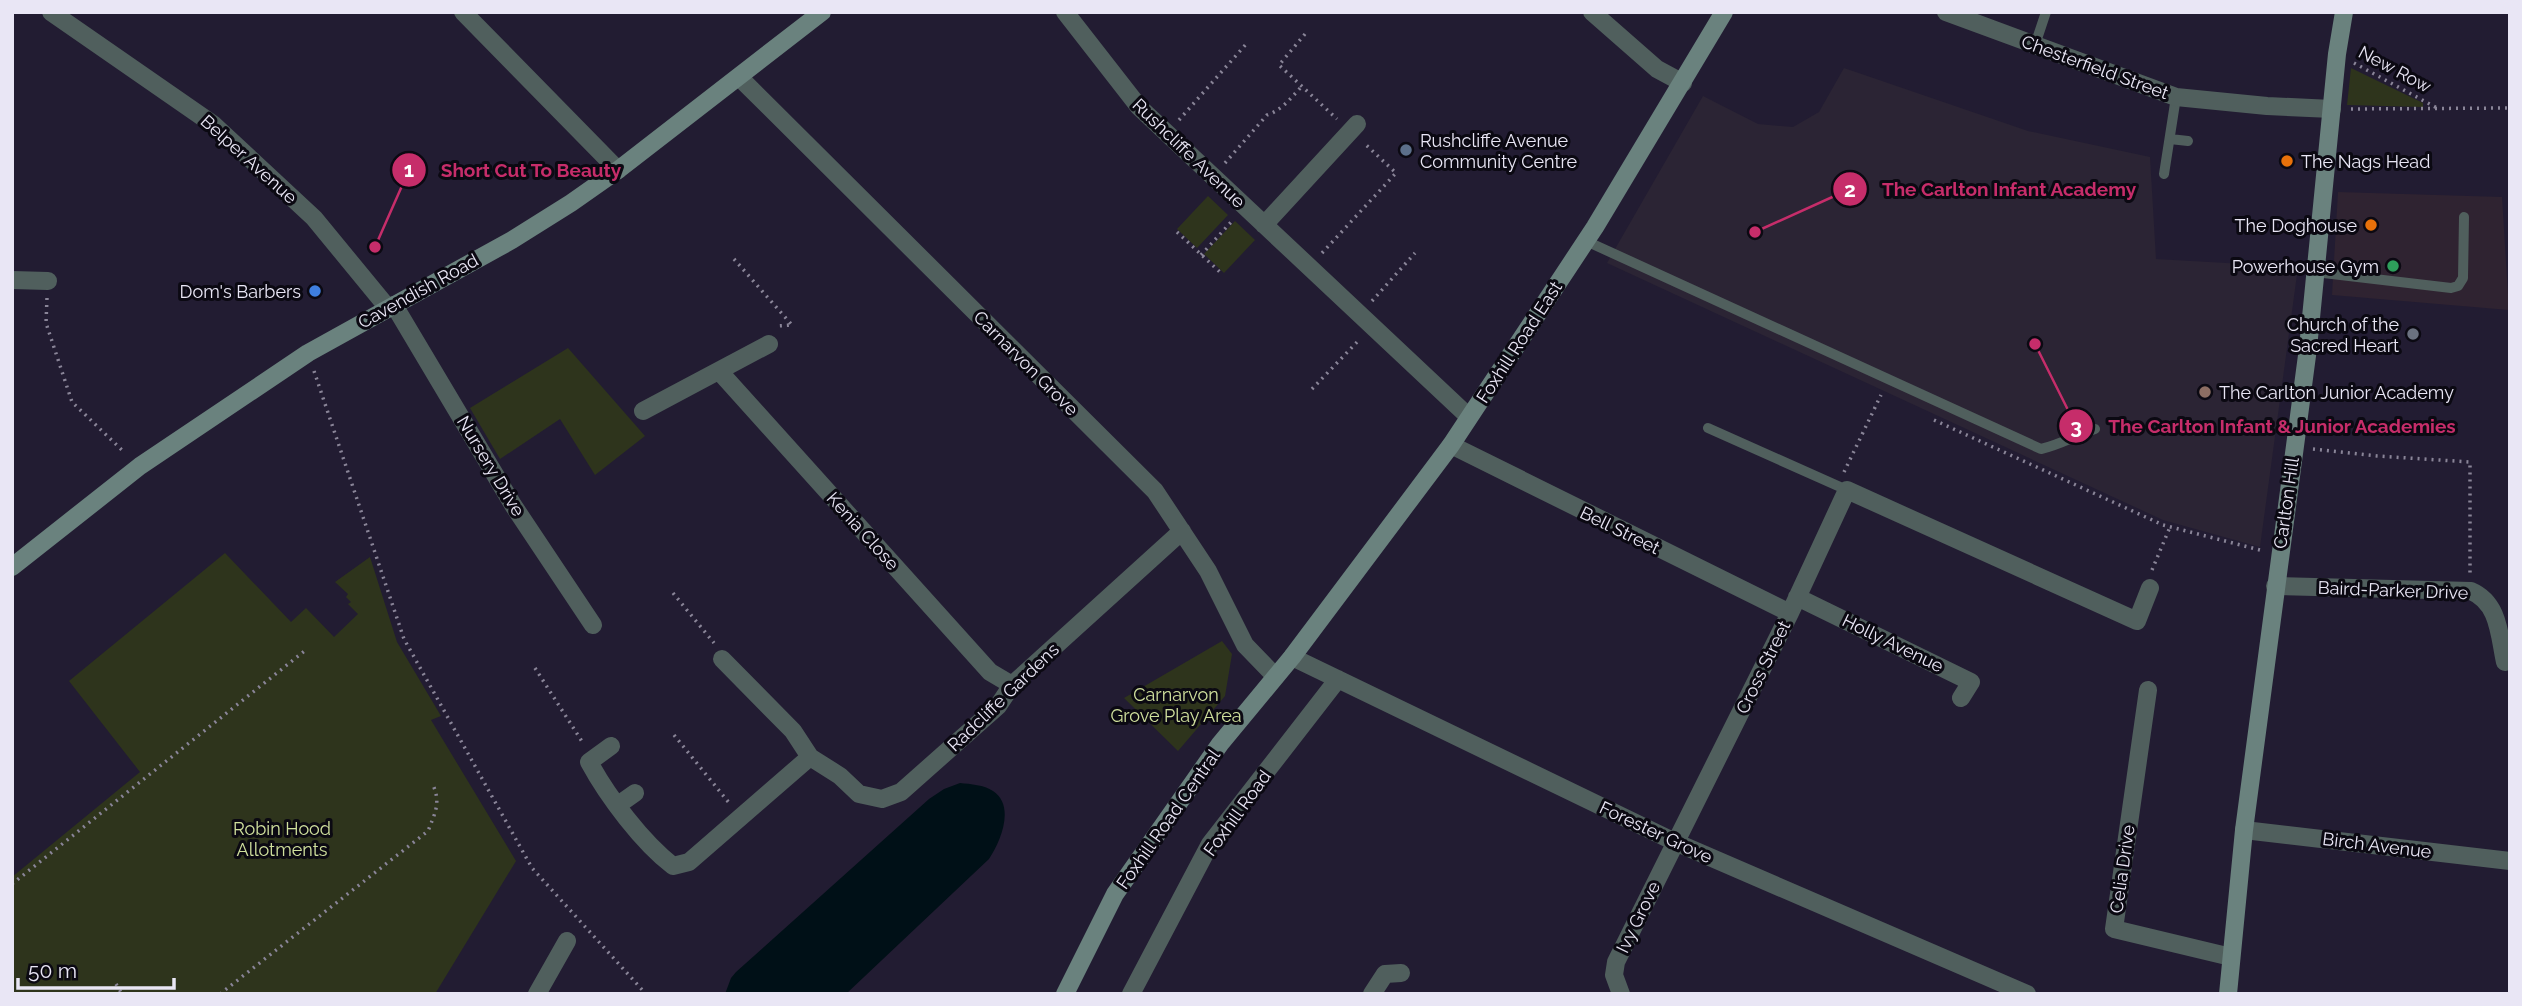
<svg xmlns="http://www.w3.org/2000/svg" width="2522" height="1006" font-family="Raleway,sans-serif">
<rect width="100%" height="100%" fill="#221c32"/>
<!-- commercial -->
<path fill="#2f2331" d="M2338,192L2502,197L2509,310L2332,295Z"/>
<!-- education -->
<path fill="#2b2434" d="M1844,68L2028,131L2150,157L2156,259L2298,267L2260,547L2163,520L1607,263L1703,96L1758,124L1793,127L1819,112Z"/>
<!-- green -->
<path fill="#2e341c" d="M2351,68L2423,103V107L2347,105Z
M1208,196L1228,215L1197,248L1177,229Z
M1235,221L1255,240L1224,273L1204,254Z
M568,348L645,436L595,475L560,419L500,459L470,408Z
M225,553L291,622L306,608L334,637L358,614L348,604L351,602L346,597L348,594L335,582L370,557L397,642L441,716L431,720L516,861L435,994H12V877L140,772L69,681Z
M1222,641L1232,654L1225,696L1178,751L1124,698Z"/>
<!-- water -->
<path fill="#001017" d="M960,783C971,784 984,785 993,791C1016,806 1000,843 989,859L846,994H725L731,978L736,972L929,799L944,789Z"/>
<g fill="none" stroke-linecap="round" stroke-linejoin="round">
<!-- path -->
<path stroke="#8a8598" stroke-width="3.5" stroke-dasharray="2 5" stroke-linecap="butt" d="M1305,34L1279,65L1337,119
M2354,63L2437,108
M2351,109L2510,108
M1179,120L1247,43
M1225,163L1267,115C1282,110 1291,98 1302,86
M1177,232L1222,274
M1322,253L1396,173L1364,143
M1201,255L1233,220
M734,259L792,325L777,326
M47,298L46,323L72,402L125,453
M1372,301L1415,253
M314,371L404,639L532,868L646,994
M1312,389L1359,340
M1934,420L2163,525L2264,551
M2313,449L2377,456L2470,462V574
M1844,472L1881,395
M2152,570L2170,527
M673,593L714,643
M535,668L583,743
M674,735L730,804
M12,884L307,649
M116,984L122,994
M220,994L428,831C435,813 441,803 433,785"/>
<!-- lane -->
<path stroke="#505f5d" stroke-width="10" d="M2035,45L2046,12
M2170,139L2188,141
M2164,174L2176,97
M1586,241L2041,449C2060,445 2076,435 2095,429
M2315,272L2451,288L2458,286L2463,278L2464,217
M1708,428L1847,490"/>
<!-- street -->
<path stroke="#505f5d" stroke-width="18" d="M51,12L214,125L314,218L388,308
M463,12L618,170
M1065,12L1139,107L1469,417
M1592,12L1657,69L1683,83
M1946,12L2176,97L2267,106L2332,109
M739,77L1155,491L1208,571L1245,645L1275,676
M1264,225L1357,124
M12,280L48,281
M394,305L513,505L593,625
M719,371L990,672L1012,685
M643,411L769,344
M1451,445L1790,613
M2275,586L2471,591C2499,603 2499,634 2505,662
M1797,597L1971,682L1961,698
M1292,657L1675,842L2027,994
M722,659L793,731L810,757L840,776L859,794L882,799L901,792L998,706L1012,685L1182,531
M2148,690L2114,929L2231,957
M611,746L589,762C608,797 642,842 673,866L689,862L810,757
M618,805L635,793
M2244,830L2510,861
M537,994L567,941
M1131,994L1210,844L1338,679
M1372,994L1385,974L1401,973
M1621,994L1614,975L1616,962L1790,613L1847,490L2137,621L2150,588"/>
<!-- secondary -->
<path stroke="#6a827e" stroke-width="18" d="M12,567L140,466L308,353L512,240L571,203L618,170L822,12
M1065,994L1115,894L1220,744L1292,657L1451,445L1595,227L1724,12
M2228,994L2244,830L2308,348L2337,54L2344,12"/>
</g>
<!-- markers -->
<circle fill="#5c6f8a" stroke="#0b0912" stroke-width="2.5" cx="1406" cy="150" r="7"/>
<g fill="#e8710a" stroke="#0b0912" stroke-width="2.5">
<circle cx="2287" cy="161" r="7"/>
<circle cx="2371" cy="225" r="7"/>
</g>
<circle fill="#2e9e5b" stroke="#0b0912" stroke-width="2.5" cx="2393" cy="266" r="7"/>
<circle fill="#3f7fe0" stroke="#0b0912" stroke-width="2.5" cx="315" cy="291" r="7"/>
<circle fill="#6b7280" stroke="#0b0912" stroke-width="2.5" cx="2413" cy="334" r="7"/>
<circle fill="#8d6e63" stroke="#0b0912" stroke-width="2.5" cx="2205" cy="392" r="7"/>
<g text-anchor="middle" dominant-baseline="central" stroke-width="6" stroke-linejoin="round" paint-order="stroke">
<!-- street labels -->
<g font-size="18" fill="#e9e6f5" stroke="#0b0912">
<text transform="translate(2095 67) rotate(20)">Chesterfield Street</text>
<text transform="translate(2395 69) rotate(28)">New Row</text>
<text transform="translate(1189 153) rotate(44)">Rushcliffe Avenue</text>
<text transform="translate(249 159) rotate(42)">Belper Avenue</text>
<text transform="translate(418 291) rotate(-29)">Cavendish Road</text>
<text transform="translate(1519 342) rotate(-57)">Foxhill Road East</text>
<text transform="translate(1026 363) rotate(45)">Carnarvon Grove</text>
<text transform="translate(491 466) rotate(59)">Nursery Drive</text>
<text transform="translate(2286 503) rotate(-82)">Carlton Hill</text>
<text transform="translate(1620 530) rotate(26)">Bell Street</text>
<text transform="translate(863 531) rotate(48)">Kenia Close</text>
<text transform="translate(2393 590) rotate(2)">Baird-Parker Drive</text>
<text transform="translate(1893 643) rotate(26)">Holly Avenue</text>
<text transform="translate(1763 667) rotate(-64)">Cross Street</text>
<text transform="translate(1003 697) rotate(-44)">Radcliffe Gardens</text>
<text transform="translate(1237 813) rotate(-54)">Foxhill Road</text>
<text transform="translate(1168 819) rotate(-55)">Foxhill Road Central</text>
<text transform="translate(1656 832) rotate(25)">Forester Grove</text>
<text transform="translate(2377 845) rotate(7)">Birch Avenue</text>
<text transform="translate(2122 869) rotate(-82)">Celia Drive</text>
<text transform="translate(1638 917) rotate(-64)">Ivy Grove</text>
</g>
<!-- poi labels -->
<g font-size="18" fill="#e9e6f5" stroke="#0b0912" text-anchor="end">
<text x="1420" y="140" text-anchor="start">Rushcliffe Avenue<tspan x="1420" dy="21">Community Centre</tspan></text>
<text x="2301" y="161" text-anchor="start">The Nags Head</text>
<text x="2357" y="225">The Doghouse</text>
<text x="2379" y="266">Powerhouse Gym</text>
<text x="301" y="291">Dom's Barbers</text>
<text x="2399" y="324">Church of the<tspan x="2399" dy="21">Sacred Heart</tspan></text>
<text x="2219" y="392" text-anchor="start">The Carlton Junior Academy</text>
</g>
<!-- park labels -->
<g font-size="18" fill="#d0e09d" stroke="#0b0912">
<text x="1176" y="694">Carnarvon<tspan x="1176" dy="21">Grove Play Area</tspan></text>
<text x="282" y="828">Robin Hood<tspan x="282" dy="21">Allotments</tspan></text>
</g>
</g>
<!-- callouts -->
<path fill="none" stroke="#c62d6a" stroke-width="2.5" d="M375 247L409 170M1755 232L1850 189M2035 344L2076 426"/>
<g fill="#c62d6a" stroke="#0b0912" stroke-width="2.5">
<circle cx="375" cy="247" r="7"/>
<circle cx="1755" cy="232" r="7"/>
<circle cx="2035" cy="344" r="7"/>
<circle cx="409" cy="170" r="18"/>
<circle cx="1850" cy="189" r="18"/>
<circle cx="2076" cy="426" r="18"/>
</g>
<g font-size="21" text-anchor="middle" font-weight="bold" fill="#fff">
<text x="409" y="177">1</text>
<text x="1850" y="197">2</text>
<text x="2076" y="434">3</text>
</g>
<g font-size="19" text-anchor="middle" font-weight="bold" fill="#c62d6a" stroke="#0b0912" stroke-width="6" stroke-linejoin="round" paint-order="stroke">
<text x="531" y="177">Short Cut To Beauty</text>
<text x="2009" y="196">The Carlton Infant Academy</text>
<text x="2282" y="433">The Carlton Infant &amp; Junior Academies</text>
</g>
<!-- border -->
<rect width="2522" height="1006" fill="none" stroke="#e9e6f5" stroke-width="28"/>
<!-- scale -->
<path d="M18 978v10h156v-10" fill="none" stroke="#e9e6f5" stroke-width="3.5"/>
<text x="28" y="978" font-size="21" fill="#e9e6f5" stroke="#0b0912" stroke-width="5" paint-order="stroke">50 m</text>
</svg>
